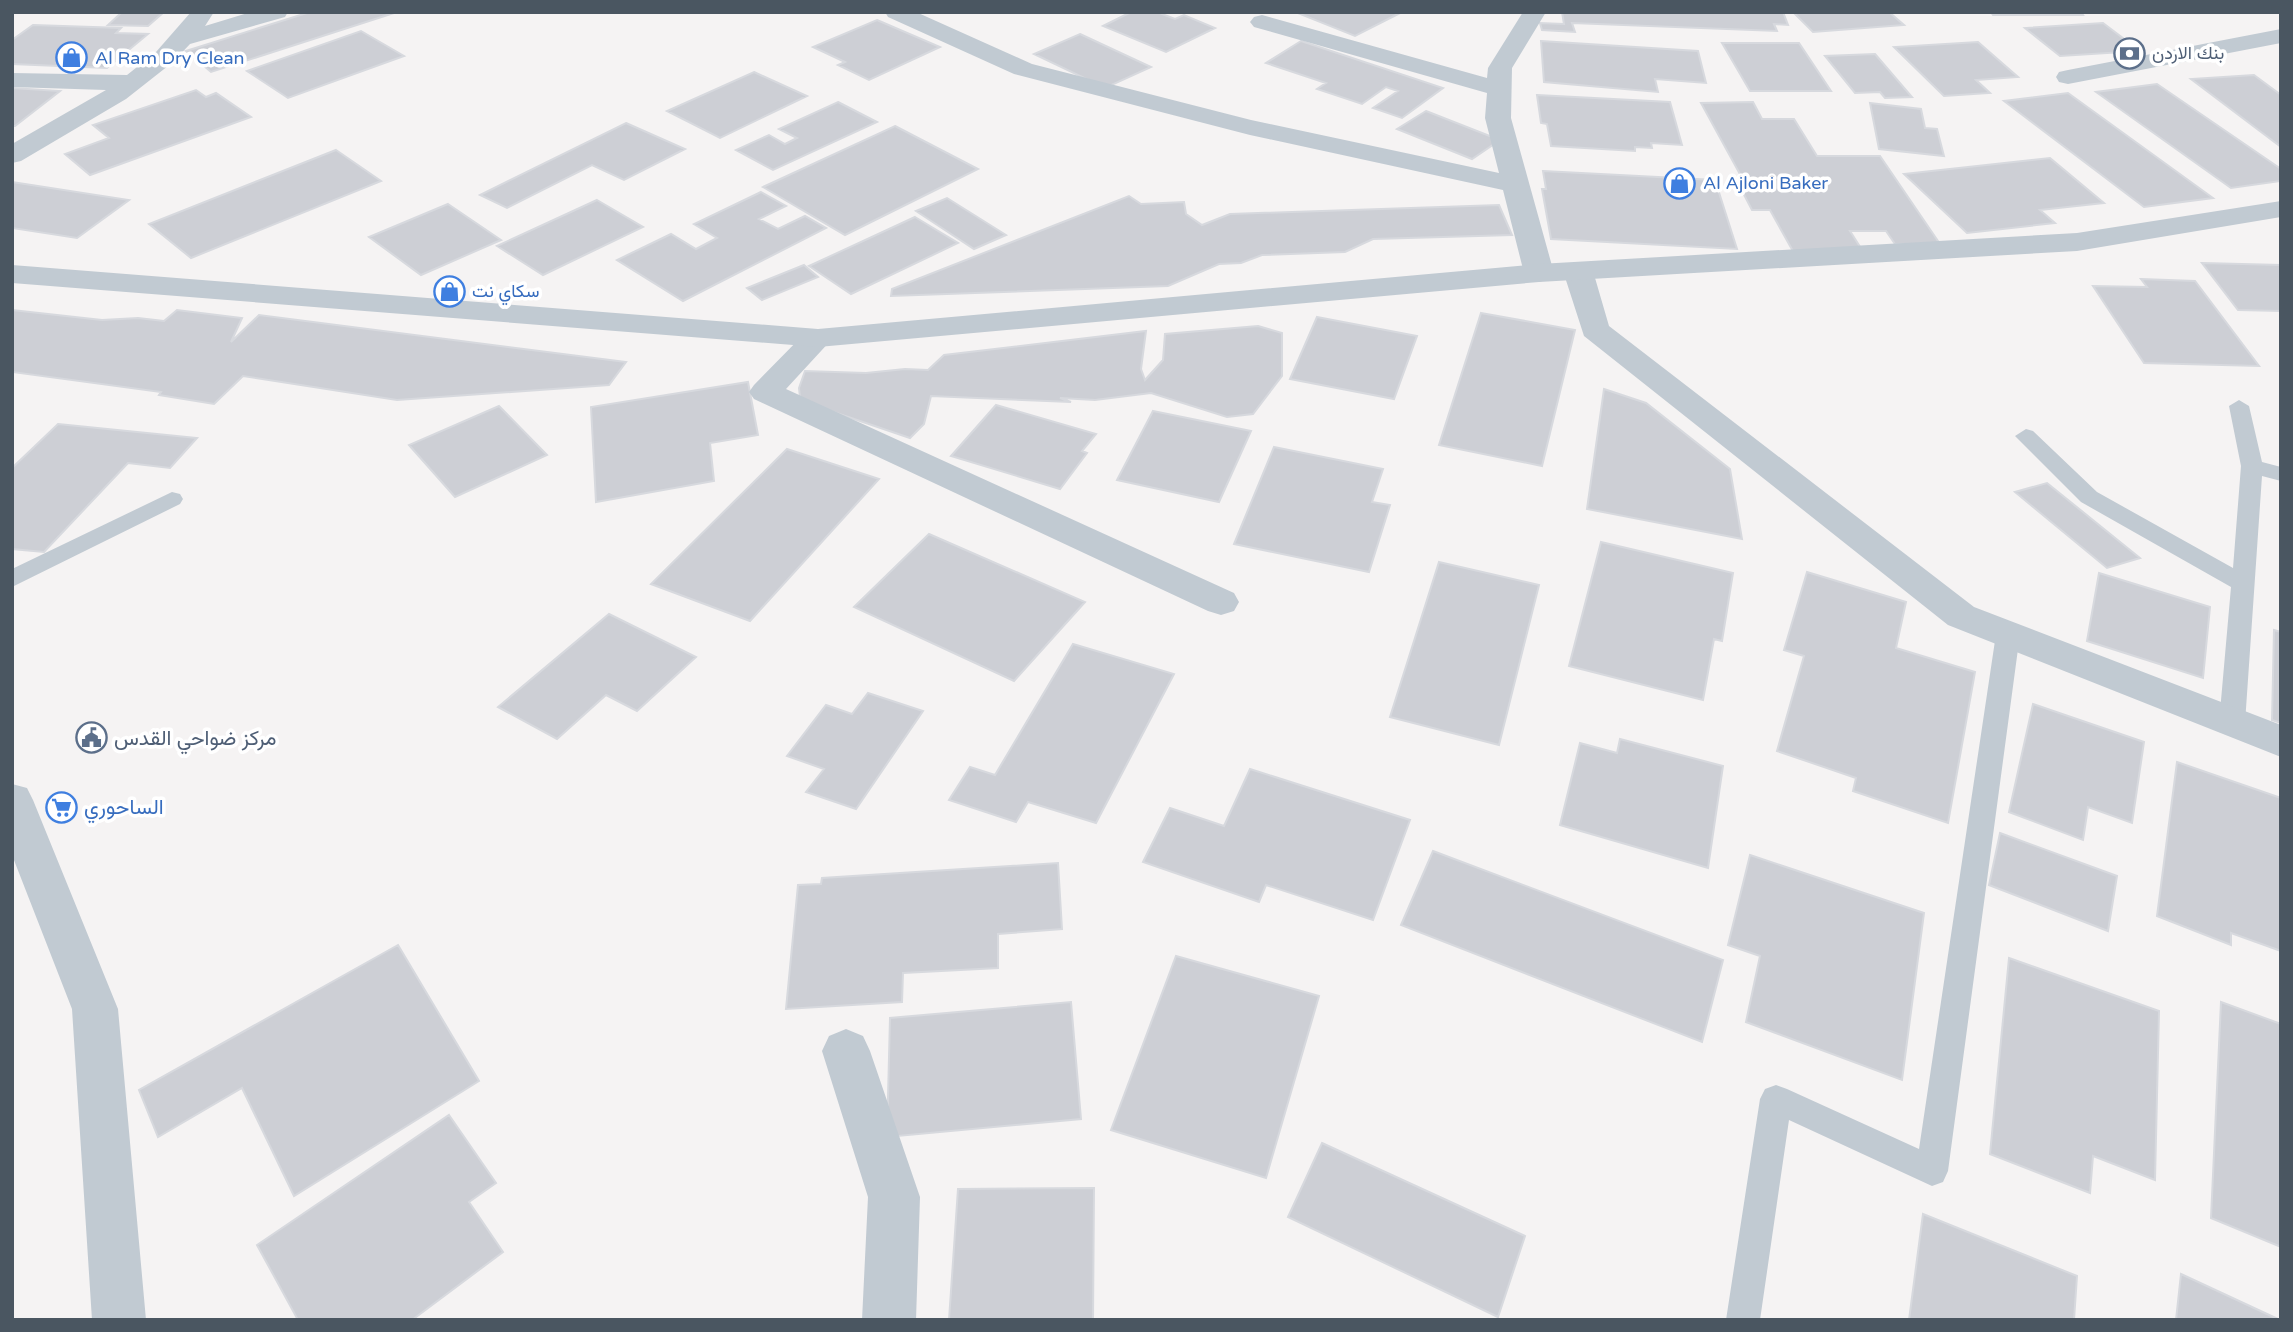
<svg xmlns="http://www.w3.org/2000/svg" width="2293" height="1332" font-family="'Varela Round',Vazirmatn,sans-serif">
<rect width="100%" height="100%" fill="#f5f3f3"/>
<!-- building -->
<path fill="#cdcfd5" stroke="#d7d9de" stroke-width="2" d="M122,12H164L148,26L108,25Z
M310,12H397L211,72L186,51Z
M1131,12H1157L1175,19L1184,15L1215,28L1166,52L1103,26Z
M1304,12H1402L1355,36L1300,14Z
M1562,12H1783L1788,25L1774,24L1777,31L1572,23L1575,32L1542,30L1540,23L1564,24Z
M1793,12H1889L1904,25L1813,32Z
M1991,12H2081L2083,15H1993Z
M877,20L940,47L869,80L838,65L845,62L813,47Z
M2103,23L2140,51L2060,56L2025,28Z
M33,25L121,28L116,33L148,34L107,68L12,64V40Z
M361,31L404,56L288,98L247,71Z
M1080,34L1151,67L1105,88L1034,54Z
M1301,41L1443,88L1402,118L1373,108L1398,91L1386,87L1362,104L1317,89L1326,83L1266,63Z
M1541,41L1698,51L1706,83L1655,79L1658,92L1544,82Z
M1978,42L2018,77L1976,80L1990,93L1944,96L1894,47Z
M1722,43H1799L1831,91H1750Z
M1875,54L1912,97L1885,98L1880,92L1855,93L1825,56Z
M754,72L807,96L720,138L667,111Z
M2254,75L2281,95V147L2191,79Z
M2157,84L2281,169V181L2231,188L2096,92Z
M12,88L60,91L15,126H12Z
M196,90L206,97L216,93L251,117L90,175L65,154L109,138L93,125Z
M2068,93L2213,198L2144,207L2004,101Z
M1537,95L1670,102L1682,145L1651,143L1652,148L1635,147V151L1551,146L1547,124L1541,123Z
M838,102L877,122L773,170L736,150L769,135L785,144L797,138L779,129Z
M1753,102L1762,119H1794L1817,156H1880L1940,244H1895L1886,231H1850L1864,253H1794L1770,210H1752L1740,187H1747L1701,103Z
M1870,103L1921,109L1925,128L1937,129L1944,156L1879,149Z
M1426,111L1500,140L1472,159L1397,129Z
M626,123L685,149L624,180L592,165L507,208L480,195Z
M895,126L978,169L845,235L763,187Z
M336,150L381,181L191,258L149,224Z
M2050,158L2104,203L2040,210L2055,223L1967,233L1904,174Z
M1543,171L1715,180L1737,249L1551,239L1542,189H1546Z
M12,182L129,200L77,238L12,228Z
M761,192L786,206L759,219L778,229L805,216L826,228L683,301L617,260L671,234L696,249L717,238L694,224Z
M1129,196L1141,204L1184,202L1186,214L1202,225L1230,214L1499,205L1512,235L1373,239L1345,252L1262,255L1241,263L1219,264L1168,286L891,296L892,289Z
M947,198L1006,235L974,249L916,211Z
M597,200L643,227L543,275L497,246Z
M448,204L501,240L421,275L369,237Z
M915,217L958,243L851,294L809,266Z
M2202,263L2281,265V311L2238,310Z
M804,265L818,277L762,300L747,288Z
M2141,279L2195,281L2259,366L2144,363L2093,286L2147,287Z
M12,310L102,320L138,318L164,321L177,310L242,318L231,342L259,315L626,362L609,385L397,400L243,376L214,404L159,395L161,392L12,372Z
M1481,313L1575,330L1542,466L1439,445Z
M1317,317L1417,336L1394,399L1290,379Z
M1258,326L1282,333V376L1253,414L1227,417L1151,393L1095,400L1060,398L1071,402L931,396L924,424L910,438L819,407L801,406L799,388L805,371L866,373L905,369L928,370L944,355L1146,331L1141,369L1145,380L1163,360L1165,334Z
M748,382L758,435L710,443L714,481L596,502L591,407Z
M1604,389L1646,403L1730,469L1742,539L1587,509Z
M996,405L1096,434L1082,451L1087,453L1060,489L951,456Z
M499,406L547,455L455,497L409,445Z
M1153,411L1251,431L1219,502L1117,480Z
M58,424L197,438L170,468L128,463L44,552L12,549V468Z
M1274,447L1383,469L1372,502L1390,505L1369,572L1234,544Z
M787,449L879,479L750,621L651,584Z
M2047,483L2140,558L2107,568L2015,492Z
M929,534L1085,602L1014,681L854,607Z
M1601,542L1733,573L1722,641L1714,639L1703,700L1569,666Z
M1439,562L1539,585L1499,745L1390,717Z
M1807,572L1906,602L1896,648L1975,672L1948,823L1853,791L1856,778L1777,751L1804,656L1784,650Z
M2099,573L2210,607L2203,678L2087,641Z
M609,614L696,657L637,711L606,695L557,739L498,707Z
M2274,630L2281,632V723L2272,720Z
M1073,644L1174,674L1096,823L1028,802L1016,822L949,800L970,767L995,775Z
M868,693L923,711L856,809L806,792L824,769L787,756L826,705L852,714Z
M2033,704L2144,742L2132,823L2088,807L2083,840L2009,812Z
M1620,739L1723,766L1708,868L1560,825L1580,743L1617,753Z
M2177,762L2281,798V951L2231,933V945L2157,916Z
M1250,769L1410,820L1373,920L1266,885L1259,902L1143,862L1170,808L1224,826Z
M2000,833L2117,876L2108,931L1989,885Z
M1433,851L1723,960L1702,1042L1401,925Z
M1750,855L1924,913L1902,1080L1746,1022L1760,956L1728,945Z
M1058,863L1062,929L998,934V968L903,973L902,1002L786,1009L798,885L821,884L822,878Z
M398,945L479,1081L294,1196L242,1088L158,1137L139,1090Z
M1176,956L1319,996L1266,1178L1111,1130Z
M2009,958L2159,1011L2155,1180L2093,1156L2090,1193L1990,1154Z
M1071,1002L1081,1119L887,1137L890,1018Z
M2221,1002L2281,1024V1247L2211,1218Z
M449,1115L496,1183L469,1202L503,1252L412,1320H298L257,1245Z
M1322,1143L1525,1236L1498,1317L1288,1217Z
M1094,1188L1093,1320H949L958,1189Z
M1923,1214L2077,1276L2074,1320H1909Z
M2181,1274L2280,1320H2176Z"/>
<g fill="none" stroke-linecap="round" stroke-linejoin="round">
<!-- service -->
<path fill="#c1cad2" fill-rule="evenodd" d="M2239,400L2249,406L2262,462L2281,467V481L2262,476L2245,723L2241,730L2232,733L2223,730L2219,723L2231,587L2081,502L2015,436L2026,429L2033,431L2097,492L2233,568L2241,466L2229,406Z
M172,492L180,494L183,499L180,504L12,587V569Z
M2008,625L2016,628L2020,634L1948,1171L1943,1182L1932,1186L1789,1120L1760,1320H1726L1760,1099L1765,1089L1776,1085L1787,1089L1919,1149L1996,634L2000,628Z"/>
<!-- minor -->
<path fill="#c1cad2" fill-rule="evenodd" d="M191,12H214L205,26L251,12H288L285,17L190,44L173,62L126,99L21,161L12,163V144L106,90L12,87V73L127,75L156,52Z
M885,12H916L1032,64L1251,120L1499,173L1485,118L1487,93L1254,27L1250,22L1254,17L1262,15L1487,78L1488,68L1523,12H1546L1512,68L1511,118L1554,273L1549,279L1539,282L1529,279L1524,273L1503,190L1250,135L1014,74L888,17Z
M2281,29V43L2068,84L2059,82L2056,77L2059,72L2068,70Z
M1578,262L1588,265L1593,271L1609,326L1974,607L2281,725V757L1948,625L1584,336L1563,271L1568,265Z
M818,329L829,331L833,338L786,389L1234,593L1239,602L1234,611L1221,615L1208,611L754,399L749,392L754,385L807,331Z
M846,1029L863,1036L870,1051L920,1197L916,1320H862L868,1197L822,1051L829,1036Z"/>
<!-- tertiary -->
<path fill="#c1cad2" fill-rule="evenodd" d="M2281,201V217L2077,251L1539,282L818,347L12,283V265L818,329L1539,264L2077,233Z
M12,784L27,788L33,800L118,1009L146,1320H92L72,1009L12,855Z"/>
</g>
<!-- icons -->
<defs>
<symbol id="bank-ring" viewBox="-11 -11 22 22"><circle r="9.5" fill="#fff" stroke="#5c6f8a" stroke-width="1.5"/><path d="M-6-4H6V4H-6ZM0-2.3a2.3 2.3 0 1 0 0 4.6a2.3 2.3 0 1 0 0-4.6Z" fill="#5c6f8a"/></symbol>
<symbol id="shop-ring" viewBox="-11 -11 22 22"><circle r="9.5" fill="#fff" stroke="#3f7fe0" stroke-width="1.5"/><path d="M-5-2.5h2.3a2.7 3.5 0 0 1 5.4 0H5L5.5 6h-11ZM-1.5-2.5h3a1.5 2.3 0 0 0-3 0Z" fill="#3f7fe0"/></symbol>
<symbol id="civic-ring" viewBox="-11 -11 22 22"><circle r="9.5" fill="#fff" stroke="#5c6f8a" stroke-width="1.5"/><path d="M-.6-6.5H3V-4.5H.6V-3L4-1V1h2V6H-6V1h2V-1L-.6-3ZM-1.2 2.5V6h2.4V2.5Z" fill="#5c6f8a"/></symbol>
<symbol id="supermarket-ring" viewBox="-11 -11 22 22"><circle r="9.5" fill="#fff" stroke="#3f7fe0" stroke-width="1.5"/><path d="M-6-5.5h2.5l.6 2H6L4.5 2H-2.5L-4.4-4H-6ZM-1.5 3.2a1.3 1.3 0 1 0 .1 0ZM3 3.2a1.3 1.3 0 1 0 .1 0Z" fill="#3f7fe0"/></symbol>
</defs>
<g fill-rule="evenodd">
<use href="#bank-ring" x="2112" y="36" width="35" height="35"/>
<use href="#shop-ring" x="54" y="40" width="35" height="35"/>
<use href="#shop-ring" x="1662" y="166" width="35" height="35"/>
<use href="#shop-ring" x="432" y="274" width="35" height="35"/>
<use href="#civic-ring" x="74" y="720" width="35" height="35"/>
<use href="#supermarket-ring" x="44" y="790" width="35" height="35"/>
</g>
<g text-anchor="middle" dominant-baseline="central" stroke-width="7" stroke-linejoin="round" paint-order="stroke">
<!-- far-service labels -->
<g font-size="18" fill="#4e5e75" stroke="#fff" text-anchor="start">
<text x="2152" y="53">بنك الاردن</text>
</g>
<!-- far-shop labels -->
<g font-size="18" fill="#366cbe" stroke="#fff" text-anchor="start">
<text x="95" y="58">Al Ram Dry Clean</text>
<text x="1703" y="183">Al Ajloni Baker</text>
<text x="472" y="291">سكاي نت</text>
</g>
<!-- service labels -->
<g font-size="21" fill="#4e5e75" stroke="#fff" text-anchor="start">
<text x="114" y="738">مركز ضواحي القدس</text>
</g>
<!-- shop labels -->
<g font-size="21" fill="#366cbe" stroke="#fff" text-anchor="start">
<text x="84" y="807">الساحوري</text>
</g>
</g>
<!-- border -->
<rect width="2293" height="1332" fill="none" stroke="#4a5661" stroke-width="28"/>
</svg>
